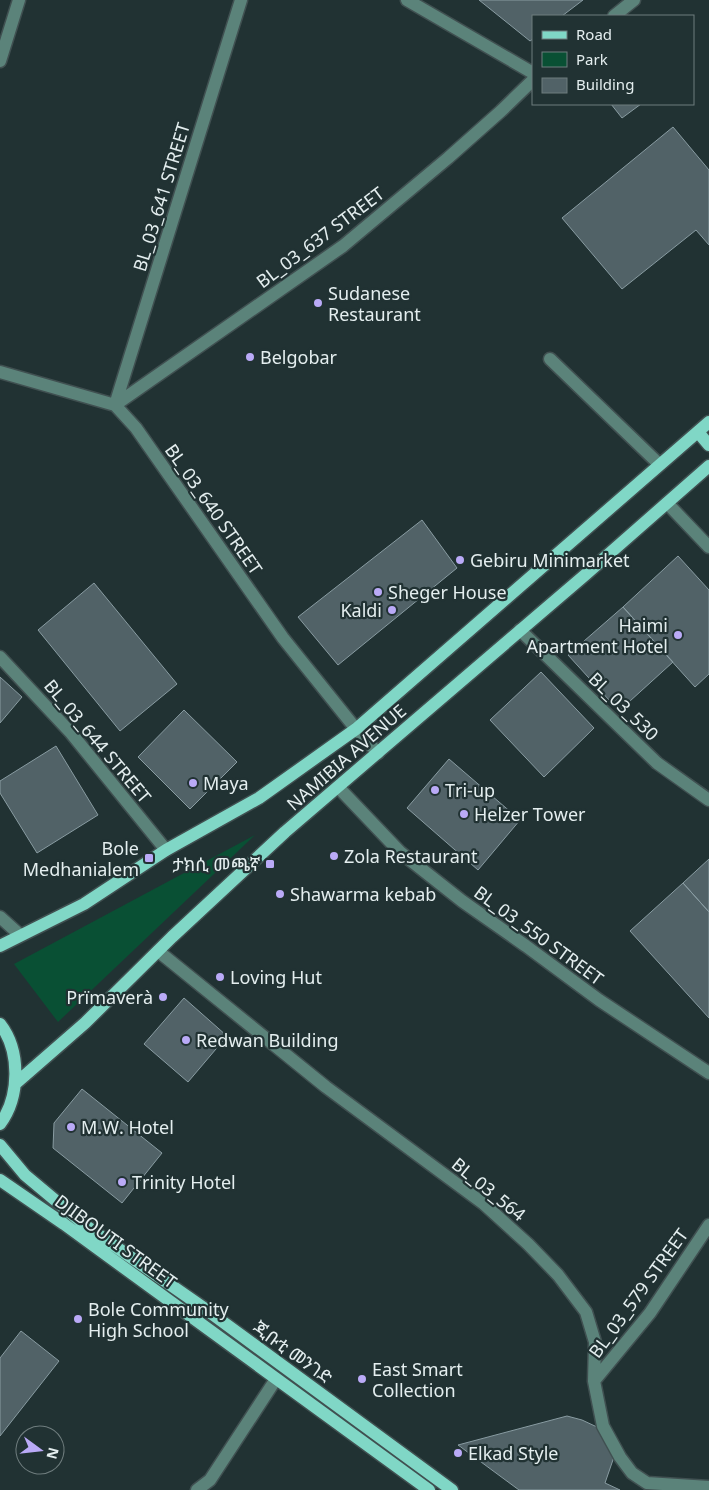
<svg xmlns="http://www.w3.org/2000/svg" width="709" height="1490" font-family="Georgia,'Noto Sans Ethiopic',serif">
<rect width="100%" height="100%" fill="#213233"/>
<!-- green -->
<path fill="#095034" d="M255,835L58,1022L14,964Z"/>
<!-- building -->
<path fill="#516267" stroke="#899ca2" d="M479,0H583L562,16H533V39L530,41Z
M611,104H641L622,118Z
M673,127L709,170V245L696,230L622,289L562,218Z
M422,520L457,568L338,665L298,617Z
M678,556L709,590V674L695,687L623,607Z
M94,583L177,684L120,731L38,630Z
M623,607L673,662L619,711L568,655Z
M541,672L594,728L544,777L490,720Z
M0,677L22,697L0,723Z
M184,710L237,762L190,809L138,757Z
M56,746L98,815L37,853L0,793V781Z
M449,759L520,820L478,870L407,808Z
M709,859V912L683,883Z
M683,883L709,912V1018L630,931Z
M184,998L227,1036L188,1082L144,1044Z
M82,1089L162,1153L122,1203L53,1148L54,1123Z
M21,1331L59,1361L0,1436V1358Z
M567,1416L582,1420L597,1427L615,1454L605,1483L620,1490H519L458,1445Z"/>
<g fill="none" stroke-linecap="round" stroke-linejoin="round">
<defs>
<path id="minor" d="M407,0L533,73
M614,16L634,0
M0,61L19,0
M550,359L659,464
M0,372L115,405L136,428L283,638L356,729L378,753
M115,405L343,246L448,158L501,111L533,80
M115,405L241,0
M667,503L709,547
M520,630L657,763L709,800
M0,657L71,733L166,850
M339,788L400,852L462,901L526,946L599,1000L709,1073
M0,917L20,935
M158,951L326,1087L484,1204L528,1244L558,1275L586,1312L595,1342L594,1381L603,1426L620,1457L632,1473L647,1483L709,1487
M594,1381L650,1313L709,1225
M197,1490L210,1480L276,1379"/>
<path id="major" d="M698,432L709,445
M0,946L84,904L166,850L259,798L356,729L709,422
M0,1024C21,1051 20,1097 0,1124
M15,1084L85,1023L172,937L285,832L585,575L709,466
M0,1145L25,1175L86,1226L208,1311L452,1490
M0,1180L64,1224L429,1490"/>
</defs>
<!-- minor casing -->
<use href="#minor" stroke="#405051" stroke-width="15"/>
<!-- major casing -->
<use href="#major" stroke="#405051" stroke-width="15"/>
<!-- minor -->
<use href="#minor" stroke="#5b837a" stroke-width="12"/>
<!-- major -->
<use href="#major" stroke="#80d7c6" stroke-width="12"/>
</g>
<!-- markers -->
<g fill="#baaaf7" stroke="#213233" stroke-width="2">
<circle cx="318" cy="303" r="5"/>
<circle cx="250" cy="357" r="5"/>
<circle cx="460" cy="560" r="5"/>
<circle cx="378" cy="592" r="5"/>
<circle cx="392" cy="610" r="5"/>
<circle cx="678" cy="635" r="5"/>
<circle cx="193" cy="783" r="5"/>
<circle cx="435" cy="790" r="5"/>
<circle cx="464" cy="814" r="5"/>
<circle cx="334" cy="856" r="5"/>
<rect x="144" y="853" width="10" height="10" rx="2.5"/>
<rect x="265" y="859" width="10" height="10" rx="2.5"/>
<circle cx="280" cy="894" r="5"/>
<circle cx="220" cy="977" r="5"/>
<circle cx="163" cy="997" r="5"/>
<circle cx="186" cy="1040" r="5"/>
<circle cx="71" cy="1127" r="5"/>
<circle cx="122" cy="1182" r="5"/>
<circle cx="78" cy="1319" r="5"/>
<circle cx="362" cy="1379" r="5"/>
<circle cx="458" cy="1453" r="5"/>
</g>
<g text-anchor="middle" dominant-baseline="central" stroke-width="4.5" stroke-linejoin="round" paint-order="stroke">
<!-- street labels -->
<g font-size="18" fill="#e4eeef" stroke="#213233">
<text transform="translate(161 197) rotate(-73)">BL_03_641 STREET</text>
<text transform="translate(320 237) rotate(-37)">BL_03_637 STREET</text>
<text transform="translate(214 509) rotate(55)">BL_03_640 STREET</text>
<text transform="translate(624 706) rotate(44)">BL_03_530</text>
<text transform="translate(98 741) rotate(50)">BL_03_644 STREET</text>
<text transform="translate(346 757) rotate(-41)">NAMIBIA AVENUE</text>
<text transform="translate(539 935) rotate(36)">BL_03_550 STREET</text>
<text transform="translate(489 1189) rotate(39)">BL_03_564</text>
<text transform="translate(116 1241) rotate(36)">DJIBOUTI STREET</text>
<text transform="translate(638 1293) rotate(-54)">BL_03_579 STREET</text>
<text transform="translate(293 1352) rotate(36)">ጂቡቲ መንገድ</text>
</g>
<!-- poi labels -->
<g font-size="18" fill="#e4eeef" stroke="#213233" text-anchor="start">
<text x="328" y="293">Sudanese<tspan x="328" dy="21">Restaurant</tspan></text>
<text x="260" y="357">Belgobar</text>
<text x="470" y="560">Gebiru Minimarket</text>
<text x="388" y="592">Sheger House</text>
<text x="382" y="610" text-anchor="end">Kaldi</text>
<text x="668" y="625" text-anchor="end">Haimi<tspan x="668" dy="21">Apartment Hotel</tspan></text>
<text x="203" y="783">Maya</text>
<text x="445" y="790">Tri-up</text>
<text x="474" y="814">Helzer Tower</text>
<text x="139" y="848" text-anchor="end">Bole<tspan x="139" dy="21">Medhanialem</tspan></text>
<text x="344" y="856">Zola Restaurant</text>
<text x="260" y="864" text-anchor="end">ታክሲ መጫኛ</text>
<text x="290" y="894">Shawarma kebab</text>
<text x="230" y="977">Loving Hut</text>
<text x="153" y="997" text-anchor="end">Prïmaverà</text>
<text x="196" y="1040">Redwan Building</text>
<text x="81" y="1127">M.W. Hotel</text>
<text x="132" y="1182">Trinity Hotel</text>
<text x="88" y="1309">Bole Community<tspan x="88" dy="21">High School</tspan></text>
<text x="372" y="1369">East Smart<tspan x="372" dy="21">Collection</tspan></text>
<text x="468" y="1453">Elkad Style</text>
</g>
</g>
<!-- legend -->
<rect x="532" y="15" width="162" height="90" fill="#213233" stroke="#6f7d7e"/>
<rect x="542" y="31" width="25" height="8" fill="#80d7c6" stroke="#6f7d7e"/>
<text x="576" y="40" font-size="15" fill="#e4eeef">Road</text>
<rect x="542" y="52" width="25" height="15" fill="#095034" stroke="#6f7d7e"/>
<text x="576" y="65" font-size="15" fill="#e4eeef">Park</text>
<rect x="542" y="78" width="25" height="15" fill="#516267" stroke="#6f7d7e"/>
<text x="576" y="90" font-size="15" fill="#e4eeef">Building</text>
<!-- north arrow -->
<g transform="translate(40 1450) rotate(105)"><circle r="24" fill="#213233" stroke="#6f7d7e"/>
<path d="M0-4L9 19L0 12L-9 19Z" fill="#baaaf7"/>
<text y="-8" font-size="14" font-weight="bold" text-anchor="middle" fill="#e4eeef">N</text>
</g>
</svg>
